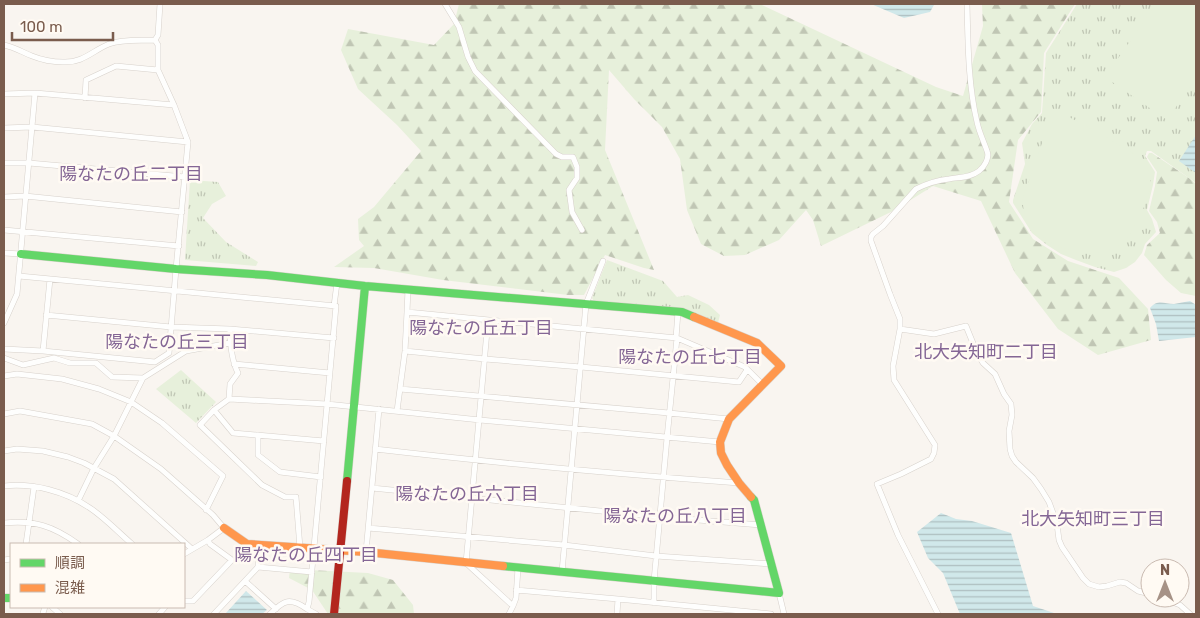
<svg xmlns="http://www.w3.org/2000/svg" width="1200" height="618" font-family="Rubik,'Noto Sans JP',sans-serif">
<defs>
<pattern id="forest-firs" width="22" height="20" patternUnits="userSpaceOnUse" patternTransform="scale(1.25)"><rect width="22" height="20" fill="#e7f0db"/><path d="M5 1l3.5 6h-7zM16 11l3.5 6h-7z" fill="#c0c6b4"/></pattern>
<pattern id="park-tufts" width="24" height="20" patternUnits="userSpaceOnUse" patternTransform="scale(1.25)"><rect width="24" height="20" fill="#e7f0db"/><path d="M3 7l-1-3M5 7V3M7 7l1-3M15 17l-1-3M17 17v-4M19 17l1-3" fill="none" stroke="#c0c6b4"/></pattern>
<pattern id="water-rules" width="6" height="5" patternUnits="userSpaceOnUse" patternTransform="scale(1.25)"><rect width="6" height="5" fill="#d0e8ea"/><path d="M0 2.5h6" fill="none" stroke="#aebfc0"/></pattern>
</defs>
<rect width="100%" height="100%" fill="#f9f5f0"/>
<!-- forest -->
<path fill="url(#forest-firs)" d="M459,4H760L936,87L963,96L983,26L982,4H1075L1044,53L1041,112L1018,140L1009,202L1033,239L1068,261L1119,278L1148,309L1151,340L1098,355L1058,329L1015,273L981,201L933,186L893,211L821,246L813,220L806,210L779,240L745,255L724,256L701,244L687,210L680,159L662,127L634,99L609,70L605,150L654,270L644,268L605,255L584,295H568L443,280L374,268L334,267L364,246L359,240L358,219L374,207L421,151L397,125L358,89L341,50L348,29L434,45L454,24Z
M1149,153H1152L1189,178L1196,184V296L1181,293L1166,280L1144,255L1147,245L1160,233L1157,222L1149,211L1155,186L1157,172L1147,157Z
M290,569L368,573L393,580L413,605L414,614H328L312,590L289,578Z"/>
<!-- park -->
<path fill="url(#park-tufts)" d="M1077,4H1196V183L1151,151H1147L1145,156L1155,172L1153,185L1147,210L1152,219L1156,232L1145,244L1142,253L1135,262L1126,268L1114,272L1095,267L1076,260L1061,254L1047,245L1032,233L1013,203V200L1025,164L1022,143L1032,124L1042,113L1046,53Z
M190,180L218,182L226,196L212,204L203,218L226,242L258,262L256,266L185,260Z
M607,260L663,281L677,297L688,295L709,305L720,315L718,323L683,309L594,301L592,298Z
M181,370L216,402L196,423L156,389Z"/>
<!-- pitch -->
<path fill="#e7f0db" d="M1156,4H1196V78L1167,120L1105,77Z
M1062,116L1069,117C1088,127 1107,137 1125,149C1131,152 1137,155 1141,159C1152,169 1152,186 1147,199C1144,209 1133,231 1126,239C1102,263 1066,254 1042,236C1033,228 1023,217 1023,204C1022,196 1027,186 1030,178C1035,164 1044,133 1053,122C1055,119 1059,118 1062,116Z"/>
<!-- water -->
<path fill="url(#water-rules)" d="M871,4H937L934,5L930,12L904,18Z
M1196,135V173L1179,161Z
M1190,301L1196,305V337L1159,341L1156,324L1150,308C1158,299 1164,304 1174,304C1179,303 1185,302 1190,301Z
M941,513L956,519L972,521L1011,533L1033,606L1057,614H960L943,573L928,558L917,532Z
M246,591L267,610L262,614H225Z"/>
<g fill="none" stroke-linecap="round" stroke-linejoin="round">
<defs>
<path id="street" d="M445,4L459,27L468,57L475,71L556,154L562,157H573L577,167V178L569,190L572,212L582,230
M4,45C14,47 22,52 32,56C42,60 53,62 63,62C83,63 92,51 109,44C123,39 140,41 155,40L158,35L160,4
M4,94L35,93L174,105
M85,98L86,80L116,66L158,70
M4,128L32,127L188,142
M4,163H29L185,177
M4,197L25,196L182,212
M4,230L179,246
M4,253L21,254
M19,276L336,306L309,602L307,609C290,597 284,600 270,614
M334,306L337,283
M407,312L408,289
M46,315L171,327L230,329L334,338
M488,320L466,563L513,606L509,614
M4,323L17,294L35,93
M900,329L934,334L966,326L977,353L983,363L995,374L1004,394L1011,404L1012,415L1009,431L1010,449L1012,456L1016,462L1033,478L1041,489L1049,502L1057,524L1059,540L1062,547L1083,578L1089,584L1099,587L1107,586L1120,582L1126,583L1138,591L1150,594
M676,338L678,312
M4,349L43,351L155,362L169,353L176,269L188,142L174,105L158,70V45L155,40
M43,351L50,279
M405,351L485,359L581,367L739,382L747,370
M4,358L23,365L54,358L70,363H96L112,377L143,378L186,351L230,343
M234,364L330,373
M4,376L17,374L62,379L99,389L131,402L162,423L223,476L206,510
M400,389L669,413L729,419
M229,399L230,384L238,373C231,359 230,344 230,329
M214,410L233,433L324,441
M397,411L405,351L407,312L677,338L745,367L763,385
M4,414L20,411L92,424L114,436L161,469L213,515L224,528L208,540L184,554
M258,435V455L280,472L321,477
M375,449C496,463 618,474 739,483
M4,451L17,449L43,451L68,457L84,463L114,479L192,549
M4,486C33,483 65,491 90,508C105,518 118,532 132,544
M372,488L660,517L761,525
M78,501L94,468L114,436L143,378
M4,523C35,520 53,526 78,544
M368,528L564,545L656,556L771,564
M26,544L34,487
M300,548L296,497H285L262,485L200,425L214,410L229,399L327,404L480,420L720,442
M366,552L379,409
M4,560L11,559
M258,567L312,572
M562,572L586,304L603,261
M245,581L276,609
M516,590L618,599
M779,593L784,614
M1162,598L1180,605L1190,614
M184,601H193L232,560L210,544L208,540
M654,603V581L667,438L677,338
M513,606L516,598L518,568
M52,607L60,614
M307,609L316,614
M43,613L45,607
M159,614L165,607
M214,614L258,567L259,545
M617,614L618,599L771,614
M938,614L898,535L877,484L901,474L931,459L934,453L935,445L894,380L893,366L900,329V319L890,294L871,241V237L873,234L883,226L916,189C926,184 939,180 949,179C959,177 970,178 979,171C984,167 990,158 987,151C984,142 979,132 977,122C968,84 968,43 967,4"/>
<path id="fast" d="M21,254L176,269L267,275L365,286L682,312L694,317
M347,481L365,286
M503,566L779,593L754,500L751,497
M4,598H11"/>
<path id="slow" d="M694,317L757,343L781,366L729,419L720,442L721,453L727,465L739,483L751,497
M224,528L247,544L366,552L503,566"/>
<path id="jam" d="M334,614L347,481"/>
</defs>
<!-- street casing -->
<use href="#street" stroke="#d7d1cb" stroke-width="6"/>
<!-- fast casing -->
<use href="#fast" stroke="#d9d2cb" stroke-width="9"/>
<!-- slow casing -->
<use href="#slow" stroke="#d9d2cb" stroke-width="9"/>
<!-- jam casing -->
<use href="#jam" stroke="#d9d2cb" stroke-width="9"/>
<!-- street -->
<use href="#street" stroke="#fefefd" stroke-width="5"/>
<!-- fast -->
<use href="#fast" stroke="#63d668" stroke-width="8"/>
<!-- slow -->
<use href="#slow" stroke="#ff974d" stroke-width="8"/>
<!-- jam -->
<use href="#jam" stroke="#b3261e" stroke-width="8"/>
</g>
<g text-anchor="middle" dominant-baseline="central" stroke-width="5" stroke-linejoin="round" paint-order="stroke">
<!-- neighbourhood labels -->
<g font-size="18" fill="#846695" stroke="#fffaf3">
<text x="131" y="174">陽なたの丘二丁目</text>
<text x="481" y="328">陽なたの丘五丁目</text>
<text x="177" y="342">陽なたの丘三丁目</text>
<text x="986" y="352">北大矢知町二丁目</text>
<text x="690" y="357">陽なたの丘七丁目</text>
<text x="467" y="494">陽なたの丘六丁目</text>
<text x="675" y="516">陽なたの丘八丁目</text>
<text x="1093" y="519">北大矢知町三丁目</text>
<text x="306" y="555">陽なたの丘四丁目</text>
</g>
</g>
<!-- border -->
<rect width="1200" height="618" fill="none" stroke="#7a5c4d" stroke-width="10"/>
<!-- legend -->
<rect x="10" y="543" width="175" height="65" fill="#fffaf3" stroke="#cabbb1"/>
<rect x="20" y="559" width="25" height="8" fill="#63d668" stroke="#cabbb1"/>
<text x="55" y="568" font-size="15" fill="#7a5c4d">順調</text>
<rect x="20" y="584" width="25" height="8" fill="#ff974d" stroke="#cabbb1"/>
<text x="55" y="593" font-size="15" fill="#7a5c4d">混雑</text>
<!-- north arrow -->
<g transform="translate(1165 583)"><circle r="24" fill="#fffaf3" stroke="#cabbb1"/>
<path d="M0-4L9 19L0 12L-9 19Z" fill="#a69286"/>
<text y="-8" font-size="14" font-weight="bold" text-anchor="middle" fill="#7a5c4d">N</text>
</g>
<!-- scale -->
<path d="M12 32v8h101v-8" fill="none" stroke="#7a5c4d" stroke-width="2.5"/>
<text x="20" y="32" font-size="15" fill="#7a5c4d" stroke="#fffaf3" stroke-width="4" paint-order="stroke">100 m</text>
</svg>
